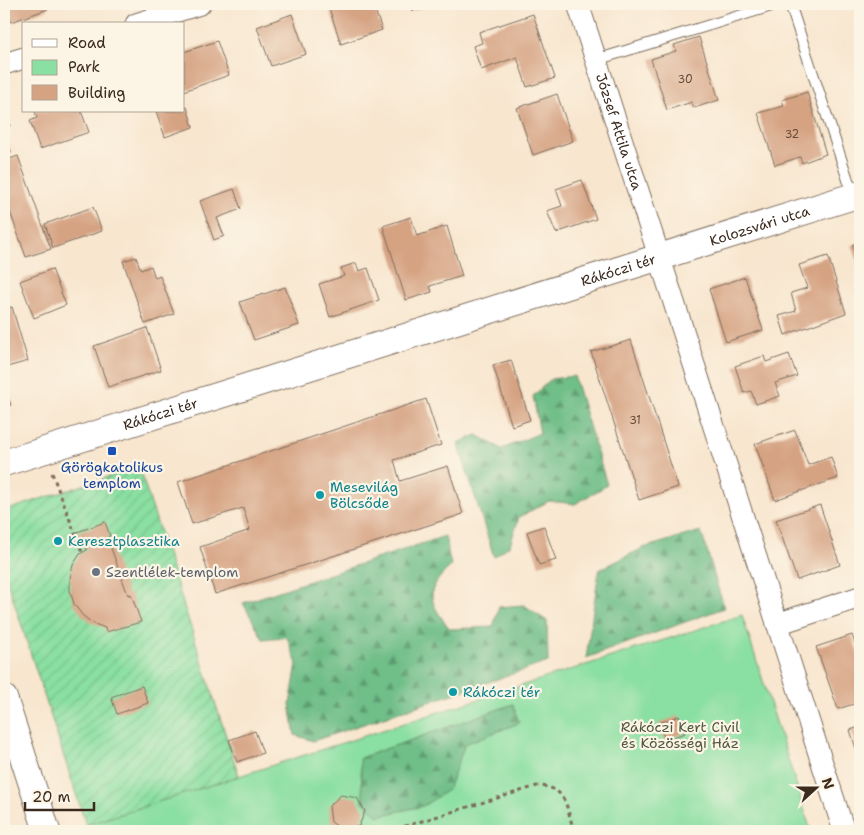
<svg xmlns="http://www.w3.org/2000/svg" width="864" height="835" font-family="'Shantell Sans',sans-serif">
<defs>
<pattern id="forest-firs" width="22" height="20" patternUnits="userSpaceOnUse" patternTransform="scale(1.25)"><rect width="22" height="20" fill="#6fbe88"/><path d="M5 1l3.5 6h-7zM16 11l3.5 6h-7z" fill="#5c9b6f"/></pattern>
<pattern id="garden-furrows" width="10" height="10" patternUnits="userSpaceOnUse" patternTransform="scale(1.25)"><rect width="10" height="10" fill="#8adfa2"/><path d="M-1 1l2-2M0 10L10 0M9 11l2-2" fill="none" stroke="#78c08b"/></pattern>
</defs>
<rect width="100%" height="100%" fill="#fcf5e5"/>
<filter id="ink" filterUnits="userSpaceOnUse"><feTurbulence type="fractalNoise" baseFrequency=".02" numOctaves="2"/><feDisplacementMap in="SourceGraphic" scale="10" xChannelSelector="R" yChannelSelector="G"/><feConvolveMatrix kernelMatrix="1 2 1 2 8 2 1 2 1" color-interpolation-filters="sRGB"/></filter>
<filter id="wash" filterUnits="userSpaceOnUse"><feTurbulence type="fractalNoise" baseFrequency=".0096" numOctaves="4" result="noise"/><feDisplacementMap in="SourceGraphic" scale="20" xChannelSelector="R" yChannelSelector="G"/><feGaussianBlur stdDeviation="1.12" result="paint"/><feColorMatrix in="noise" values="0 0 0 0 0 0 0 0 0 0 0 0 0 0 0 0 0 1.4 0 .05"/><feComposite in="paint" operator="in"/></filter>
<g filter="url(#wash)">
<rect width="100%" height="100%" fill="#f8e6cf"/>
<!-- green -->
<path fill="#8adfa2" stroke="#628460" d="M742,615L811,831H88L86,825Z"/>
<!-- forest -->
<path fill="url(#forest-firs)" stroke="#557453" d="M574,376L607,485L575,504L549,501L519,517L510,545L494,557L458,443L477,435L502,449L540,433L533,396L551,379Z
M701,531L724,608L586,658L599,570L643,548Z
M445,536L451,566C423,591 429,602 450,629L493,627L499,607L524,605L547,621L548,662L313,741L295,735L290,704L297,664L287,637L263,639L243,603Z
M513,704L519,723L465,744L448,790L423,806L378,816L363,802L360,758Z"/>
<!-- garden -->
<path fill="url(#garden-furrows)" stroke="#628460" d="M139,467L239,776L86,825L4,571V511Z"/>
<g id="blocks">
<!-- building -->
<path fill="#d5a282" d="M5,4H46L48,9L11,22Z
M332,4H373L382,30L341,44L328,5Z
M409,4H433L412,11Z
M292,14L306,54L271,66L257,27Z
M533,14L555,78L527,87L517,57L481,70L473,46L482,43L479,32Z
M699,37L719,100L694,108L692,102L667,110L651,59L676,51L674,45Z
M217,41L229,75L184,91V52Z
M807,92L826,154L802,163L800,157L775,165L758,113L784,106L782,100Z
M557,94L573,141L533,155L517,108Z
M4,107L10,126L4,128Z
M187,107L193,127L165,137L156,111H184V108Z
M35,111H81L89,132L40,149L30,121L37,118Z
M4,130L11,152L4,154Z
M18,156L51,249L26,257L4,195V161Z
M582,180L596,219L556,233L547,211L562,206L556,189Z
M234,189L241,209L217,218L224,236L214,240L200,201Z
M93,207L102,231L53,248L45,224Z
M411,217L417,236L447,226L462,276L430,286L432,292L406,300L383,226Z
M860,242V268L852,245Z
M828,256L846,313L785,335L779,316L796,311L791,293L807,288L799,265Z
M136,257L141,270L151,266L155,278L160,276L174,314L145,324L123,261Z
M356,263L359,271L368,268L379,300L330,317L319,284L344,276L341,268Z
M52,269L66,305L34,318L20,281Z
M745,277L763,330L726,342L709,289Z
M285,287L299,325L254,340L240,302Z
M12,307L28,361L4,368V309Z
M147,328L161,370L108,387L94,346Z
M631,340L678,487L639,500L591,352Z
M789,354L797,376L775,383L780,396L756,404L751,391L744,393L735,366L764,356L766,362Z
M511,360L530,420L512,426L493,365Z
M4,385L11,405L4,407Z
M426,399L441,445L394,460L400,481L448,466L463,514L215,594L200,547L250,530L243,508L192,524L178,482Z
M795,430L808,465L831,457L838,478L775,500L755,444Z
M820,505L840,565L797,580L776,520Z
M105,522L110,536L107,537L128,595L131,594L141,622L106,632L105,628L92,623L82,615L74,604L70,591V578L73,565L80,554L87,550L85,544L82,545L77,532Z
M544,526L556,560L539,565L527,532Z
M852,635L860,658V702L838,709L816,647Z
M142,686L148,703L117,714L111,697Z
M679,716L685,733L665,740L659,723Z
M860,727V761L850,730Z
M255,731L263,753L237,762L229,740Z
M341,795L357,798L365,811L359,826L344,831L331,822L329,806Z"/>
</g>
</g>
<g filter="url(#ink)">
<use href="#blocks" fill-opacity="0" stroke="#7d6c5c" stroke-width="1"/>
<g fill="none" stroke-linecap="round" stroke-linejoin="round">
<defs>
<path id="service" d="M790,4L853,195
M596,60L778,4"/>
<g id="minor">
<path id="s1" d="M578,4L844,831"/>
<path d="M136,24L200,4"/>
<path d="M4,64L24,58"/>
<path d="M777,624L860,597"/>
</g>
<g id="tertiary">
<path id="s2" d="M4,463L860,194"/>
<path d="M4,698L47,831"/>
</g>
</defs>
<!-- service casing -->
<use href="#service" stroke="#7d6c5c" stroke-width="12"/>
<!-- minor casing -->
<use href="#minor" stroke="#7d6c5c" stroke-width="23"/>
<!-- tertiary casing -->
<use href="#tertiary" stroke="#7d6c5c" stroke-width="28"/>
<!-- path -->
<path stroke="#7d6c5c" stroke-width="3" stroke-dasharray="4 4" stroke-linecap="butt" d="M52,473L82,552
M389,831L537,786C567,786 566,807 574,831"/>
<!-- service -->
<use href="#service" stroke="#fff" stroke-width="10"/>
<!-- minor -->
<use href="#minor" stroke="#fff" stroke-width="21"/>
<!-- tertiary -->
<use href="#tertiary" stroke="#fff" stroke-width="26"/>
</g>
</g>
<!-- markers -->
<rect fill="#1a4fb4" stroke="#fcf5e5" stroke-width="2" x="107" y="446" width="10" height="10" rx="2.5"/>
<g fill="#0f9aa8" stroke="#fcf5e5" stroke-width="2">
<circle cx="320" cy="495" r="5"/>
<circle cx="58" cy="541" r="5"/>
<circle cx="453" cy="692" r="5"/>
</g>
<circle fill="#6b7280" stroke="#fcf5e5" stroke-width="2" cx="96" cy="572" r="5"/>
<g text-anchor="middle" dominant-baseline="central" stroke-width="4.5" stroke-linejoin="round" paint-order="stroke">
<!-- number labels -->
<g font-size="11" fill="#624837">
<text x="685" y="79">30</text>
<text x="792" y="134">32</text>
<text x="635" y="420">31</text>
</g>
<!-- street labels -->
<g font-size="14" fill="#3b2a1e" stroke="#fcf5e5">
<text stroke="none"><textPath href="#s1" startOffset="134">József Attila utca</textPath></text>
<text stroke="none"><textPath href="#s2" startOffset="792">Kolozsvári utca</textPath></text>
<text stroke="none"><textPath href="#s2" startOffset="644">Rákóczi tér</textPath></text>
<text stroke="none"><textPath href="#s2" startOffset="164">Rákóczi tér</textPath></text>
</g>
<!-- transit labels -->
<g font-size="14" fill="#164399" stroke="#fcf5e5">
<text x="112" y="467">Görögkatolikus<tspan x="112" dy="16">templom</tspan></text>
</g>
<!-- culture labels -->
<g font-size="14" fill="#0d838f" stroke="#fcf5e5" text-anchor="start">
<text x="330" y="487">Mesevilág<tspan x="330" dy="16">Bölcsőde</tspan></text>
<text x="68" y="541">Keresztplasztika</text>
<text x="463" y="692">Rákóczi tér</text>
</g>
<!-- worship labels -->
<g font-size="14" fill="#5b616d" stroke="#fcf5e5" text-anchor="start">
<text x="106" y="572">Szentlélek-templom</text>
</g>
<!-- park labels -->
<g font-size="14" fill="#4f573f" stroke="#fcf5e5">
<text x="680" y="727">Rákóczi Kert Civil<tspan x="680" dy="16">és Közösségi Ház</tspan></text>
</g>
</g>
<!-- margin -->
<rect width="864" height="835" fill="none" stroke="#fcf5e5" stroke-width="20"/>
<!-- legend -->
<rect x="22" y="22" width="162" height="90" fill="#fcf5e5" stroke="#afa495"/>
<rect x="32" y="39" width="25" height="8" fill="#ffffff" stroke="#afa495"/>
<text x="68" y="48" font-size="15" fill="#3b2a1e">Road</text>
<rect x="32" y="60" width="25" height="15" fill="#8adfa2" stroke="#afa495"/>
<text x="68" y="72" font-size="15" fill="#3b2a1e">Park</text>
<rect x="32" y="85" width="25" height="15" fill="#d5a282" stroke="#afa495"/>
<text x="68" y="98" font-size="15" fill="#3b2a1e">Building</text>
<!-- north arrow -->
<g transform="translate(816 788) rotate(69)" stroke="#fcf5e5" stroke-width="4" paint-order="stroke">
<path d="M0-4L9 19L0 12L-9 19Z" fill="#3b2a1e"/>
<text y="-8" font-size="14" font-weight="bold" text-anchor="middle" fill="#3b2a1e">N</text>
</g>
<!-- scale -->
<path d="M25 802v8h69v-8" fill="none" stroke="#3b2a1e" stroke-width="2.5"/>
<text x="32" y="802" font-size="15" fill="#3b2a1e" stroke="#fcf5e5" stroke-width="4" paint-order="stroke">20 m</text>
</svg>
